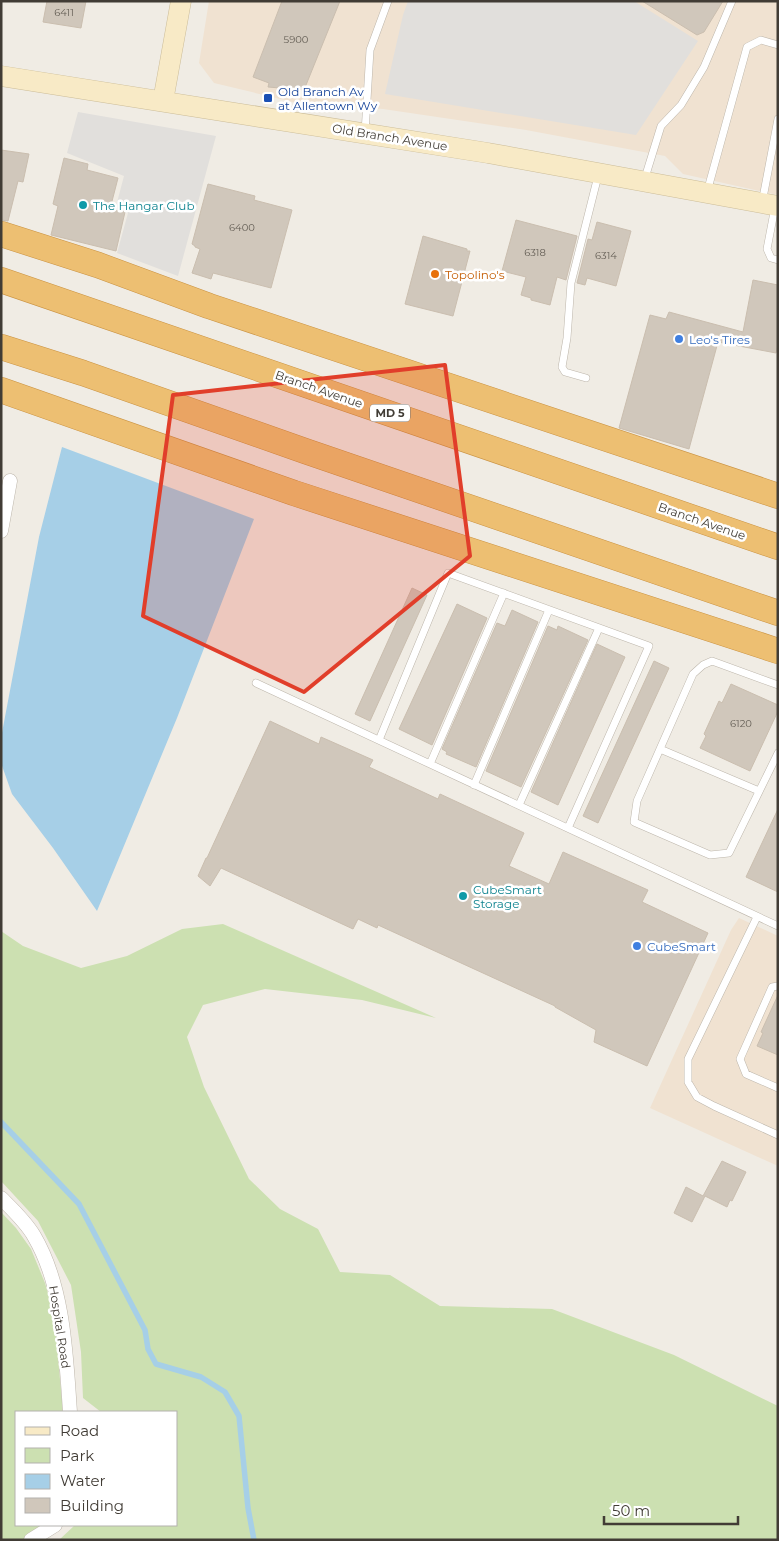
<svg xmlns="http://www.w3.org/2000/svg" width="779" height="1541" font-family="Montserrat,sans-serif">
<rect width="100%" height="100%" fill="#f0ece4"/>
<!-- commercial -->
<path fill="#f0e2d1" d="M209,1H778V195L683,174L665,156L526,130L383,109L297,103L214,83L199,63Z
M739,918L778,936V1166L650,1108L731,930Z"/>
<!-- green -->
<path fill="#cce0b1" d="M223,924L436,1018L362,1000L265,989L203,1005L187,1037L204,1087L249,1179L280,1209L318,1229L340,1272L390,1275L440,1306L552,1309L674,1355L778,1406V1540H59L75,1525H176V1412H101L83,1398L81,1352L71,1285L38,1221L1,1181V931L23,946L81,968L127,956L182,929Z
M1,1212L16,1228L31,1249L45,1283L54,1314L63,1412H16V1525H50L24,1540H1Z"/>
<!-- parking -->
<path fill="#e1dfdc" d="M408,1H634L698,41L636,135L385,94L403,15Z
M78,112L216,136L178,276L117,253L128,213L115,210L124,176L67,153Z"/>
<!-- water -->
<path fill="#a6cfe7" d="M62,447L254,519L177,718L97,911L53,848L12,794L1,763V738L39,537Z"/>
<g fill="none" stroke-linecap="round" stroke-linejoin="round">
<!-- stream -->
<path stroke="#a6cfe7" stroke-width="5.5" d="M1,1122L79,1204L145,1330L148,1349L156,1364L201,1377L225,1392L239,1416L248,1508L254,1540"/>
</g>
<!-- building -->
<path fill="#d0c7bb" stroke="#cabeaf" d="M47,1H86L81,28L43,22Z
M282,1H340L304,90L268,87L269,83L253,77Z
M642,1H723L704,32L697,35Z
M1,150L29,154L23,182L18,181L8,221L1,220Z
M64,158L88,164L87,170L118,178L110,209L125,212L116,251L51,235L58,206L53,204Z
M208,184L255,196L254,200L292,210L271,288L213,273L211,279L192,273L200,249L195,247V246L192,244Z
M516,220L577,236L566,280L557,277L550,305L531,300V298L521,295L526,277L502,271Z
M597,222L631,231L616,286L587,278L585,285L577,283L588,239L592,240Z
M423,236L467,249V251H470L453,316L405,304Z
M753,280L778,285V345L776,353L718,342L689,449L619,428L650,315L666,319L669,312L743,332Z
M412,588L427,595L370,721L355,714Z
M457,604L487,618L432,745L399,729Z
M512,610L538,622L476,767L446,754L447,752L442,749L497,623L505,626Z
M548,626L557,630L558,626L588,640L521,787L486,771Z
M597,644L625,657L558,805L531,792Z
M654,661L669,668L598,823L583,816Z
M731,684L778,705V711L750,771L700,748L706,736L704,734L719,701L722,703Z
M270,721L319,744L321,737L373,760L369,767L438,799L440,794L524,833L509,866L549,884L563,852L648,890L642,902L708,933L647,1066L594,1042L596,1030L555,1007V1006L378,925L377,928L358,919L353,929L221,868L210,886L198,876L206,858H207Z
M778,809V892L746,877Z
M778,995V1055L757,1046L763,1033L761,1032Z
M722,1161L746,1172L732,1201L730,1200L727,1207L705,1196L692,1222L674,1213L686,1187L703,1196Z"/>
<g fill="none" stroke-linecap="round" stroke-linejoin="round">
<defs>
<path id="lane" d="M365,133L370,50L388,1
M644,181L661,126L681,105L704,67L732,1
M707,192L747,47L761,40L778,45
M762,203L778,119
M775,207L767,249L771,258L778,260
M586,378L565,372L562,367L567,338L571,283L598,176
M256,683L778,926
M778,685L712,661L703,665L693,674L637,801L634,822L710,855L729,853L778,753
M379,740L448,573L649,646L568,828
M660,749L759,791
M430,764L504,593
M474,785L549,610
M519,805L599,628
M757,917L688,1059V1082L697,1097L714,1106L778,1135
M778,986L772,987L740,1059L746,1074L778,1088"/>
<path id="street" d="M1,531L10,481
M1,1198C13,1210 26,1222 34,1236C64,1287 66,1355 70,1412
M31,1540L55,1525"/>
<path id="secondary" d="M1,76L488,153L778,206
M163,101L181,1"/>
<path id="highway" d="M1,234L98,265L209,306L778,496
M1,280L778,547
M1,347L83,373L305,451L778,613
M1,390L294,493L778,651"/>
</defs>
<!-- lane casing -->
<use href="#lane" stroke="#bdb6ab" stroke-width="8"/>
<!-- street casing -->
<use href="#street" stroke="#bdb6ab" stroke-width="15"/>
<!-- secondary casing -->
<use href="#secondary" stroke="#cbbc98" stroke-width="21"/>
<!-- highway casing -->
<use href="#highway" stroke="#ca9343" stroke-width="26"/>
<!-- lane -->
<use href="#lane" stroke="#fff" stroke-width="7"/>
<!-- street -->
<use href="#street" stroke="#fff" stroke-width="14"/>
<!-- secondary -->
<use href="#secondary" stroke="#f8eac6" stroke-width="20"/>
<!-- highway -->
<use href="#highway" stroke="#edbf72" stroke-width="25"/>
</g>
<!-- marked area -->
<path fill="#e13e2a" fill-opacity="0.2" stroke="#e13e2a" stroke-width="4" stroke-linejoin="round" d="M445,365L470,556L304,692L143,616L173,395Z"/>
<!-- markers -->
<rect fill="#1a4fb4" stroke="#fff" stroke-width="2" x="263" y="93" width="10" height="10" rx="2.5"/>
<g fill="#0f9aa8" stroke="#fff" stroke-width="2">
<circle cx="83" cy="205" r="5"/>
<circle cx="463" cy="896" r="5"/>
</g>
<circle fill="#e8710a" stroke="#fff" stroke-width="2" cx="435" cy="274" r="5"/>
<g fill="#3f7fe0" stroke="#fff" stroke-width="2">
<circle cx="679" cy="339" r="5"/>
<circle cx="637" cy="946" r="5"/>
</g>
<g text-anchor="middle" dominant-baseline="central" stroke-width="5" stroke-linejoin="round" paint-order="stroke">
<!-- number labels -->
<g font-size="10" fill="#655f56">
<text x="64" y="12">6411</text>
<text x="296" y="39">5900</text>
<text x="242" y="227">6400</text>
<text x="535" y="252">6318</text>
<text x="606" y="255">6314</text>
<text x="741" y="723">6120</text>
</g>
<!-- shield labels -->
<rect fill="#fff" stroke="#7a7672" stroke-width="1" x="370" y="404.5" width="40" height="17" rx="4"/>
<g font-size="11" font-weight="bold" fill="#413c35">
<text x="390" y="413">MD 5</text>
</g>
<!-- transit labels -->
<g font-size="12" fill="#164399" stroke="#fff" text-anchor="start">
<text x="278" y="91">Old Branch Av<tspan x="278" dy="14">at Allentown Wy</tspan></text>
</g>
<!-- street labels -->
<g font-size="12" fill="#413c35" stroke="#fff">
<text transform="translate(390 137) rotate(9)">Old Branch Avenue</text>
<text transform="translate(319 389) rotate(19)">Branch Avenue</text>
<text transform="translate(702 521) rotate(19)">Branch Avenue</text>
<text transform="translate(60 1327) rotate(81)">Hospital Road</text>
</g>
<!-- culture labels -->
<g font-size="12" fill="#0d838f" stroke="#fff" text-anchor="start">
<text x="93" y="205">The Hangar Club</text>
<text x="473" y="889">CubeSmart<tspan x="473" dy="14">Storage</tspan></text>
</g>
<!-- food labels -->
<g font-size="12" fill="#c56008" stroke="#fff" text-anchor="start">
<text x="445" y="274">Topolino's</text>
</g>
<!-- shop labels -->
<g font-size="12" fill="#366cbe" stroke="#fff" text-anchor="start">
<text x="689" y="339">Leo's Tires</text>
<text x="647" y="946">CubeSmart</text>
</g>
</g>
<!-- border -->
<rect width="779" height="1541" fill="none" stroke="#413c35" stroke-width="5"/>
<!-- legend -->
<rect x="15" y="1411" width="162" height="115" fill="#ffffff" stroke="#b3b1ae"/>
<rect x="25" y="1427" width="25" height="8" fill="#f8eac6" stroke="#b3b1ae"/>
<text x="60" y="1436" font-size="15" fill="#413c35">Road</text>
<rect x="25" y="1448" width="25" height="15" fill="#cce0b1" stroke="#b3b1ae"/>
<text x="60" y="1461" font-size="15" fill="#413c35">Park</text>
<rect x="25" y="1474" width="25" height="15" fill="#a6cfe7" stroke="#b3b1ae"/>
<text x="60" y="1486" font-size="15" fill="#413c35">Water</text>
<rect x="25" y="1498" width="25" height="15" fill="#d0c7bb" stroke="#b3b1ae"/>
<text x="60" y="1511" font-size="15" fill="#413c35">Building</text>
<!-- scale -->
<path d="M604 1516v8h134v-8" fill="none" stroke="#413c35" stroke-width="2.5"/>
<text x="612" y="1516" font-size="15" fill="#413c35" stroke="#ffffff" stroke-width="4" paint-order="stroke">50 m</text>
</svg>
